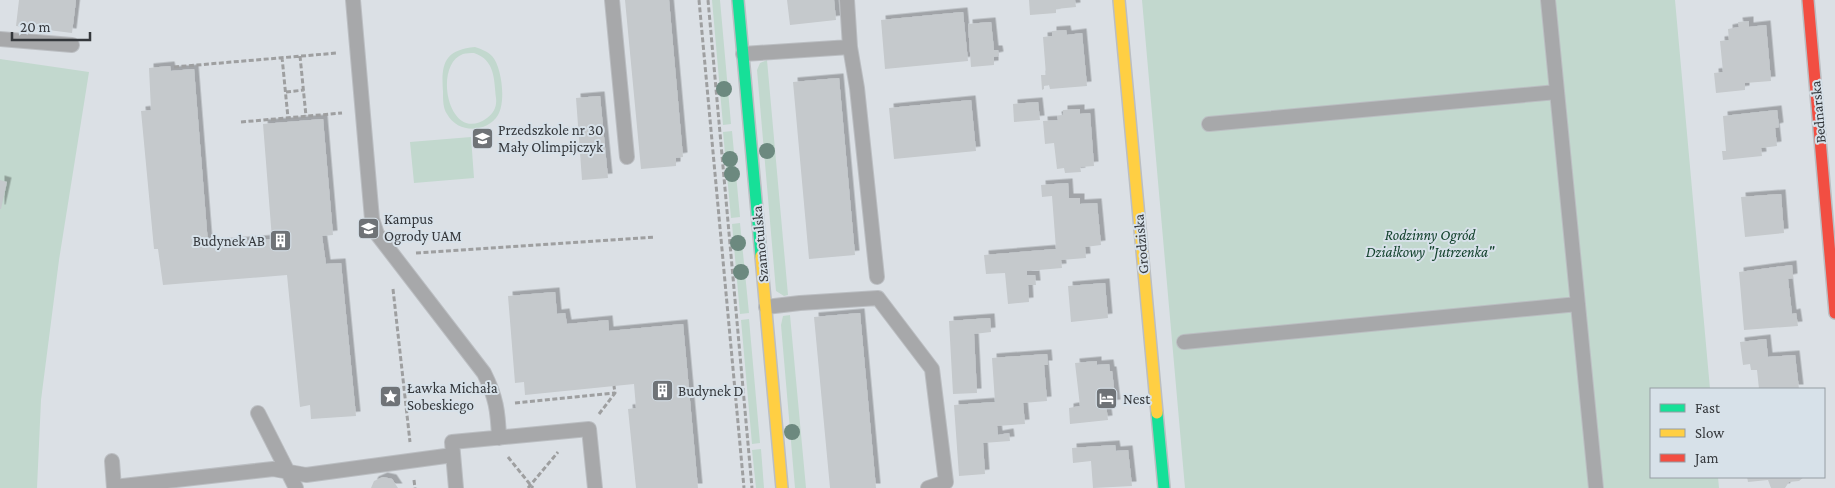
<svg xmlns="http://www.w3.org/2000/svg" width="1835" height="488" font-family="'Crimson Pro',serif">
<defs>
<filter id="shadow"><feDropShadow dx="4.5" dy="-4.5" stdDeviation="0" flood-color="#0004"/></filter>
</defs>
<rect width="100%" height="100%" fill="#dbe0e5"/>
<!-- green -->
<path fill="#c2d8ce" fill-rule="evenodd" d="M712,0H720L731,124L723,125Z
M1142,0H1675L1710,389H1651V477H1718L1719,488H1185Z
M475,47C481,49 487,51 492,56C502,67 506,102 498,115C487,133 458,134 447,114C443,108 443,100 443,92C441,64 444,50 475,47ZM474,53C495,60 494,79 496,98C497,106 494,113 487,118C449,146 432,65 463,54C466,53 471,53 474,53Z
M0,59L89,72L59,260L41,400L37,488H0Z
M767,60L788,295L784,296L776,291L757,70L760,63Z
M732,131L740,217L731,218L723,132Z
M471,137L474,178L414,183L410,142Z
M740,223L749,313L740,314L732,224Z
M790,315L806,488H795L781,325L783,316Z
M749,319L760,443L752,444L741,320Z
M761,449L764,488H756L752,450Z"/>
<!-- building -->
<path fill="#c5c9cc" filter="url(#shadow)" d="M19,0H76L72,33L16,26Z
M625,0H669L683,157L676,158V166L641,169Z
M787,0H834L836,20L790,25Z
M1029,0H1075L1076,7L1056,9V13L1030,15Z
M963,12L968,61L885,69L881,20Z
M1749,21V27L1766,25L1771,81L1745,83V90L1716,93L1714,73L1723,72L1720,41L1729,40L1728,29L1739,27L1738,22Z
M991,22L994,50H998L999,56L994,57V65L971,67L968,24Z
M1066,30L1067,35L1082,33L1087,86L1050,89L1049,85L1044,86V89L1042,90L1041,75H1046L1043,37L1052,36V31Z
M170,66L171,71L194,69L208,244L272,239L263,124L323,119L333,235L322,236L326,264L341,263L356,416L311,419L310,405L300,407L287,275L163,285L158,249H154L141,111L151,110L149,68Z
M839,78L855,255L809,259L793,82Z
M600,96L608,178L582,180L576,98Z
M971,100L976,151L894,159L889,108Z
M1038,102L1040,120L1014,122L1013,104Z
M1080,109V114L1090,113L1094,166L1080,167L1081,172L1065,173L1064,168L1057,169L1054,143L1045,144L1043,121L1058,120L1057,116L1063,115V110Z
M1777,110L1779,127L1775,128L1777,146L1761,148L1762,156L1723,160L1722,151H1726L1723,116Z
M0,180L7,182L1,209H0Z
M1068,183L1069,198H1080V204L1097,203L1101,245L1085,247L1086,258L1061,260L1062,268L1027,271V275H1035L1036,285H1028L1029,302L1008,304L1005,273L986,274L984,255L1056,249L1052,196L1042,197L1041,185Z
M1781,194L1784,233L1745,237L1741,197Z
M1792,265L1793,278L1788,279L1792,314L1796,313L1798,326L1744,330L1739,272Z
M1105,283L1108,318L1071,322L1068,286Z
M555,292L557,314L565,313L567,324L608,320L609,331L683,324L698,488H636L628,409L636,408L634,384L525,395L524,382L515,383L508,296Z
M860,313L876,488H830L814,317Z
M990,318L991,332L974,334L977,393L953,394L949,321Z
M1766,339L1768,357L1795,355L1799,389H1759L1757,370H1751L1750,364L1743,365L1740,342Z
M1047,354L1048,365H1044L1047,401L1023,403L1025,424L997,426L998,435L1009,433L1010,441L983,443L985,474L959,476L954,405L995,402L992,358Z
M1097,361V365L1109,364L1110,371H1112L1116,404L1106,405L1108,420L1070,424L1069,408L1080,406L1075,363Z
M1115,445L1116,451L1128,450L1132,486L1093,488L1091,461L1073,463L1072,448Z
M383,477L392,479L398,488H371L374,481Z
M1747,477H1804L1799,481L1789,482L1785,488H1771L1768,480L1748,482Z"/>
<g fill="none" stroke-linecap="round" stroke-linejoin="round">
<defs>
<path id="lane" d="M353,0L372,219L377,234L484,373C496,397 498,411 499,438
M612,0L627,157
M1548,0L1596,488
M0,39L72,45
M850,47L857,88L877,277
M743,54L850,47L847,0
M1209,124L1557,92
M766,307L800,303L878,298L932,369L946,482L928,488
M1184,342L1578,304
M258,413L296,488
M112,461L114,488
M114,487L273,469L306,475L453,455
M456,488L452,442L589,429L595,488"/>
<path id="fast" d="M738,0L761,256
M1157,413L1164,488"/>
<path id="slow" d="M1119,0L1157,413
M761,256L782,488"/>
<path id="jam" d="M1808,0L1835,313"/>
</defs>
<!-- lane casing -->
<use href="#lane" stroke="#bbbec2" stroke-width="16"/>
<!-- fast casing -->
<use href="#fast" stroke="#bbbec2" stroke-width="14"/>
<!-- slow casing -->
<use href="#slow" stroke="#bbbec2" stroke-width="14"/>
<!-- jam casing -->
<use href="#jam" stroke="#bbbec2" stroke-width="14"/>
<!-- path -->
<path stroke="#9e9fa0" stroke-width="3" stroke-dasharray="5 2.5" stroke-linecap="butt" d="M699,0L744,488
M708,0L752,488
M300,56L306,116
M282,57L288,118
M174,67L337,53
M286,92L304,90
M241,122L342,113
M416,253L655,237
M393,289L410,442
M515,403L615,393
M599,414L615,393L614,386
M508,457L533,488
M414,480L415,488
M528,488L558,452"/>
<!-- lane -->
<use href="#lane" stroke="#a7a8aa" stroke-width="14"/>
<!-- fast -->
<use href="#fast" stroke="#16e098" stroke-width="11"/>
<!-- slow -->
<use href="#slow" stroke="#ffcf43" stroke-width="11"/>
<!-- jam -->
<use href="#jam" stroke="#f24e42" stroke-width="11"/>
</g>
<!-- trees -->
<g fill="#6c897f">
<circle cx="724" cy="89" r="8"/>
<circle cx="767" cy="151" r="8"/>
<circle cx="730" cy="159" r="8"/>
<circle cx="732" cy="174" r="8"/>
<circle cx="738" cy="243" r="8"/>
<circle cx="741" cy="272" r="8"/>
<circle cx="792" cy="432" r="8"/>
</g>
<!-- icons -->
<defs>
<symbol id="school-square" viewBox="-11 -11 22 22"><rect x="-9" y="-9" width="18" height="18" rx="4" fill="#6f7377" stroke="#d7e1e9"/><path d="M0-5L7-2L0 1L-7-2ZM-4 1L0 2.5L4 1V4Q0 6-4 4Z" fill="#fff"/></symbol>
<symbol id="university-square" viewBox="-11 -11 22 22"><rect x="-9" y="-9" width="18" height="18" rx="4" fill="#6f7377" stroke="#d7e1e9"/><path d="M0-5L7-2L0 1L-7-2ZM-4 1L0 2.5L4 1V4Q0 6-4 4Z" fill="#fff"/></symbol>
<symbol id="building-square" viewBox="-11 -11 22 22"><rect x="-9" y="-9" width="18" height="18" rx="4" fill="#6f7377" stroke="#d7e1e9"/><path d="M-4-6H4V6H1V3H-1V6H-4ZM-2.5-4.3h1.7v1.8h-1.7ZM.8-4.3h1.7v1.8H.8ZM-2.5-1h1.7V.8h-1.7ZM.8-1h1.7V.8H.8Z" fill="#fff"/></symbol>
<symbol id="sight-square" viewBox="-11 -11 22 22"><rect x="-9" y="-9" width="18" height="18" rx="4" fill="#6f7377" stroke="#d7e1e9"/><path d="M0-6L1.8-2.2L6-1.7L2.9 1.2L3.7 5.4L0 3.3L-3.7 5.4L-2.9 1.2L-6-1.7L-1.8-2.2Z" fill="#fff"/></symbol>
<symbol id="hotel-square" viewBox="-11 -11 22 22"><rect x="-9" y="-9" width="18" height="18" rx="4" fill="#6f7377" stroke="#d7e1e9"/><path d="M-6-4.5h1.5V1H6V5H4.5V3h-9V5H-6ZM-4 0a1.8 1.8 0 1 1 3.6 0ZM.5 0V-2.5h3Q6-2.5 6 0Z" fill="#fff"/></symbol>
</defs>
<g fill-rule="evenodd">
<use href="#school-square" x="470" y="126" width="25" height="25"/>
<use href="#university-square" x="356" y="216" width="25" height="25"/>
<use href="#building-square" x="268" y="228" width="25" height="25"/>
<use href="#building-square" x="650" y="378" width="25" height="25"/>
<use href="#sight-square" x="378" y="384" width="25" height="25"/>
<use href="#hotel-square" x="1094" y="386" width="25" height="25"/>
</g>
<g text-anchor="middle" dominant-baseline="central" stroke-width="4" stroke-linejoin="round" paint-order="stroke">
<!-- street labels -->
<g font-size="15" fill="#35383c" stroke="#d7e1e9">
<text transform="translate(1818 112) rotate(-95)">Bednarska</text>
<text transform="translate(760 244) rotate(-95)">Szamotulska</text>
<text transform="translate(1141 244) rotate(-95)">Grodziska</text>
</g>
<!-- poi labels -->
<g font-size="15" fill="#35383c" stroke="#d7e1e9" text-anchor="start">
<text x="498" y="130">Przedszkole nr 30<tspan x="498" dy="17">Mały Olimpijczyk</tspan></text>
<text x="384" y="219">Kampus<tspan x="384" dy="17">Ogrody UAM</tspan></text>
<text x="265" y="241" text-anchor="end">Budynek AB</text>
<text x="407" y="388">Ławka Michała<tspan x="407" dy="17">Sobeskiego</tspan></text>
<text x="678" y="391">Budynek D</text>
<text x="1123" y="399">Nest</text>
</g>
<!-- park labels -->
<g font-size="15" font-style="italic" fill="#12412c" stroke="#d7e1e9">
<text x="1430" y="235">Rodzinny Ogród<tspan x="1430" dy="17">Działkowy "Jutrzenka"</tspan></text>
</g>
</g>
<!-- legend -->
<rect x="1650" y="388" width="175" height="90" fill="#d7e1e9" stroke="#969da4"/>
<rect x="1660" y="404" width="25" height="8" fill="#16e098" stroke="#969da4"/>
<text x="1695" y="413" font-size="15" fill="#35383c">Fast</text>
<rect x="1660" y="429" width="25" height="8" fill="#ffcf43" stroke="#969da4"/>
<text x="1695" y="438" font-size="15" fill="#35383c">Slow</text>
<rect x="1660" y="454" width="25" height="8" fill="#f24e42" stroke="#969da4"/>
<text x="1695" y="463" font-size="15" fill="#35383c">Jam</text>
<!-- scale -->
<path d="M12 32v8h78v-8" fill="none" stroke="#35383c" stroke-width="2.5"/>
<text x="20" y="32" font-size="15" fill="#35383c" stroke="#d7e1e9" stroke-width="4" paint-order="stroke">20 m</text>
</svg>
